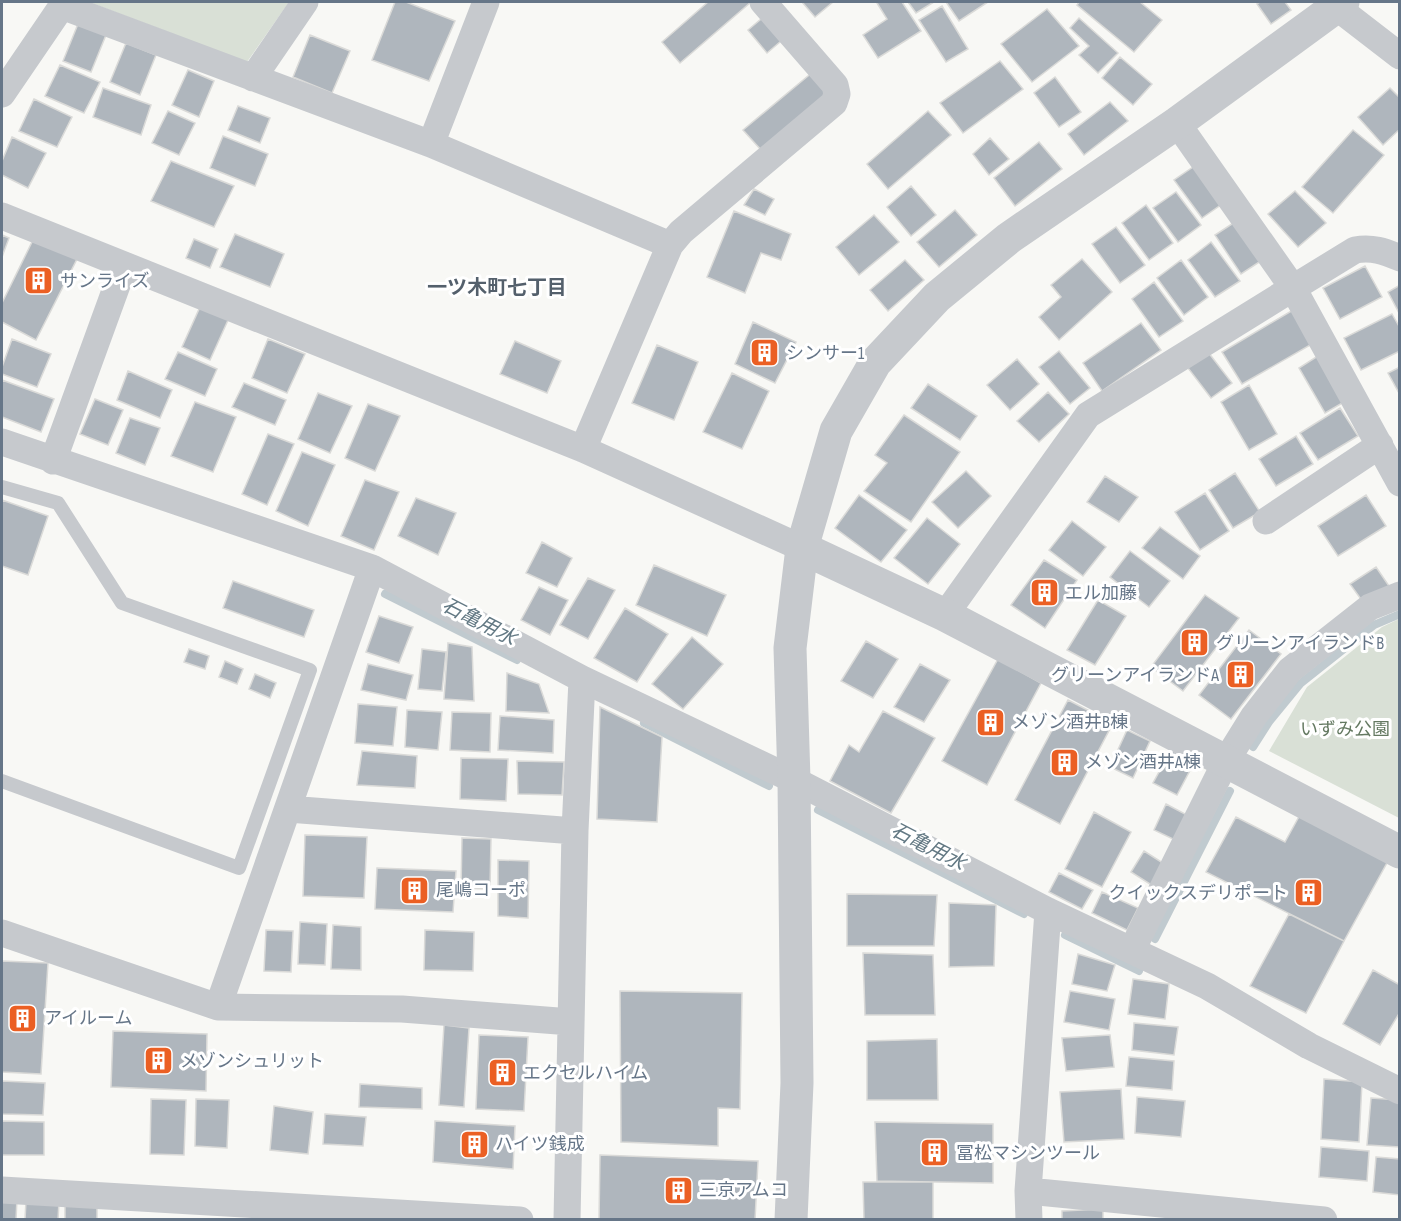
<svg xmlns="http://www.w3.org/2000/svg" width="1401" height="1221" font-family="'Sofia Sans Condensed','Noto Sans JP',sans-serif">
<rect width="100%" height="100%" fill="#f8f8f5"/>
<!-- green -->
<path fill="#d9e0d6" d="M89,2H289L247,62Z
M1399,619V818L1269,751L1307,687L1382,627Z"/>
<g fill="none" stroke-linecap="round" stroke-linejoin="round">
<!-- stream -->
<path stroke="#c0cacf" stroke-width="8" d="M385,594L517,660
M644,723L769,786
M1253,747L1269,722L1301,683L1374,625L1400,614
M818,810L1024,914
M1065,935L1139,971
M1155,939L1230,791"/>
</g>
<!-- building -->
<path fill="#afb6bd" stroke="#dadad8" stroke-width="1.5" d="M395,2H406L455,21L429,81L372,60Z
M708,2H751L680,63L662,42Z
M802,2H833L815,17Z
M879,2H902L921,31L878,58L863,35L887,19L877,3Z
M908,2H934L916,13Z
M946,2H988L959,21Z
M1079,2H1140L1162,20L1134,52L1077,5Z
M1260,2H1285L1291,10L1271,24L1257,4Z
M942,6L968,49L946,62L919,20Z
M1047,9L1079,46L1032,82L1001,44Z
M767,14L787,36L767,53L748,30Z
M1079,18L1118,53L1098,73L1079,55L1089,46L1070,28Z
M78,24L106,35L91,72L63,61Z
M310,35L350,51L332,93L293,77Z
M126,43L156,55L140,95L110,82Z
M1120,57L1152,84L1133,105L1102,78Z
M1000,61L1023,89L963,133L940,103Z
M60,65L100,82L84,113L45,96Z
M188,70L214,81L199,117L172,105Z
M814,71L833,91L762,151L743,130Z
M1055,77L1081,112L1059,127L1034,93Z
M103,88L151,105L141,135L93,117Z
M1390,88L1400,98V129L1383,145L1358,117Z
M34,99L72,117L57,147L19,131Z
M1110,102L1128,121L1084,155L1068,134Z
M238,106L270,118L260,143L228,130Z
M168,111L195,123L179,155L152,143Z
M928,111L951,135L888,189L867,164Z
M1353,130L1384,155L1333,213L1302,187Z
M223,136L268,154L255,186L210,168Z
M12,137L46,153L28,188L2,175V161Z
M990,138L1009,159L989,175L973,154Z
M1039,142L1062,169L1015,206L994,178Z
M171,161L234,186L214,227L151,201Z
M1199,163L1225,202L1202,218L1174,180Z
M911,186L936,215L911,236L887,207Z
M754,189L774,199L765,215L744,205Z
M1295,191L1326,223L1298,247L1268,214Z
M1176,192L1201,225L1178,242L1153,208Z
M1146,205L1173,243L1149,260L1122,223Z
M955,210L977,235L939,267L917,242Z
M734,211L791,234L781,260L761,253L745,293L707,277Z
M874,215L899,242L859,275L836,247Z
M1241,218L1267,257L1241,274L1215,235Z
M1116,227L1145,265L1120,283L1092,244Z
M235,234L284,254L270,287L220,267Z
M2,235L9,238L2,257Z
M194,239L218,249L210,268L186,258Z
M33,240L77,259L36,340L2,322V303Z
M1211,242L1240,281L1215,297L1188,260Z
M1082,259L1112,292L1059,340L1039,317L1061,297L1051,285Z
M905,260L924,280L888,311L870,290Z
M1181,260L1208,297L1184,315L1157,278Z
M1365,266L1382,297L1340,319L1323,288Z
M1154,282L1183,321L1159,337L1132,299Z
M1400,285V315L1388,292Z
M200,307L229,318L210,360L182,347Z
M1293,310L1312,344L1242,384L1222,352Z
M1392,314L1400,328V351L1361,370L1344,338Z
M753,322L796,342L775,383L735,364Z
M1141,323L1161,350L1102,391L1083,363Z
M12,339L51,354L37,387L2,374V367Z
M268,339L305,354L287,393L252,378Z
M515,341L561,361L547,393L500,374Z
M657,345L698,362L674,420L632,403Z
M1059,351L1090,388L1070,404L1039,367Z
M178,352L217,369L205,396L165,379Z
M1208,352L1232,383L1211,398L1188,368Z
M1324,352L1351,398L1325,413L1299,368Z
M1017,359L1039,384L1010,410L987,385Z
M1400,367V395L1388,373Z
M128,371L172,390L160,418L117,400Z
M732,373L769,391L742,449L703,432Z
M2,380L54,399L41,432L2,417Z
M244,383L286,400L275,425L232,407Z
M928,384L977,416L960,440L911,408Z
M1249,385L1277,434L1249,450L1221,402Z
M1048,392L1069,414L1039,442L1017,421Z
M318,393L352,406L330,453L298,439Z
M95,399L123,410L108,445L80,434Z
M195,402L236,417L213,472L171,456Z
M368,404L400,416L375,471L345,458Z
M1340,408L1358,436L1318,460L1300,433Z
M904,415L960,452L911,522L864,491L887,463L875,455Z
M130,418L160,428L145,465L116,453Z
M268,434L294,444L267,505L242,494Z
M1296,436L1313,464L1276,486L1259,459Z
M302,452L335,465L308,526L276,511Z
M966,471L991,496L958,528L932,502Z
M1235,473L1260,512L1233,528L1209,490Z
M1105,476L1138,497L1119,522L1087,502Z
M365,480L399,492L374,550L341,536Z
M1205,493L1229,531L1200,550L1175,512Z
M859,495L907,530L881,562L835,528Z
M1366,495L1386,526L1338,556L1318,526Z
M416,498L456,513L438,555L398,536Z
M2,500L48,516L28,575L2,566Z
M927,518L960,544L928,584L894,558Z
M1072,521L1106,547L1083,576L1049,550Z
M1160,527L1200,556L1183,579L1142,548Z
M542,542L572,558L557,587L526,573Z
M1130,551L1170,581L1149,607L1110,577Z
M1044,560L1077,580L1045,628L1011,605Z
M654,565L726,595L707,636L636,605Z
M1376,567L1389,586L1363,602L1350,584Z
M588,578L615,590L588,639L560,625Z
M233,581L314,610L304,637L223,608Z
M539,587L568,600L550,635L521,620Z
M1205,595L1239,618L1183,691L1151,667Z
M1098,600L1126,616L1095,665L1067,650Z
M625,608L668,634L637,682L594,658Z
M379,616L413,627L399,663L366,652Z
M1249,630L1281,654L1231,719L1199,695Z
M692,637L723,664L683,709L652,684Z
M866,641L898,659L873,698L841,681Z
M448,643L472,647L474,701L444,699Z
M189,649L209,656L205,669L184,662Z
M422,649L446,652L442,691L418,689Z
M998,659L1041,683L987,785L942,761Z
M225,661L243,669L237,684L219,677Z
M368,664L413,675L406,700L361,690Z
M920,664L950,680L924,722L894,707Z
M507,673L539,684L549,713L506,711Z
M255,674L276,683L270,698L249,689Z
M1068,700L1113,723L1060,824L1015,800Z
M358,704L397,707L393,746L355,743Z
M600,707L662,737L657,822L597,819Z
M407,710L442,712L438,750L405,747Z
M883,711L935,738L891,813L830,781L849,745L859,752Z
M452,712L491,713L490,752L450,750Z
M500,716L554,720L553,753L498,750Z
M1127,730L1150,741L1133,778L1110,767Z
M1171,750L1195,761L1177,795L1153,783Z
M362,751L417,756L415,788L357,785Z
M461,758L508,759L506,801L460,799Z
M517,761L564,762L562,795L518,794Z
M1166,804L1187,815L1175,840L1154,830Z
M1094,812L1131,832L1102,887L1065,869Z
M1301,813L1388,861L1344,941L1206,872L1236,817L1285,842Z
M305,835L367,837L364,898L303,896Z
M462,838L491,839L490,889L461,888Z
M1144,851L1166,865L1153,886L1131,872Z
M498,860L529,861L528,918L498,916Z
M377,868L456,871L453,912L375,909Z
M1059,873L1093,890L1082,909L1049,892Z
M1102,892L1138,908L1127,930L1092,913Z
M847,894L937,895L934,946H847Z
M949,903L996,905L994,966L949,967Z
M1289,914L1344,941L1306,1013L1250,986Z
M300,922L327,924L325,965L298,964Z
M333,925L361,927V970L331,969Z
M266,930L293,931L291,972L264,971Z
M425,930L474,932L473,971L424,970Z
M863,953L933,955L935,1015H865Z
M1078,954L1115,965L1107,991L1072,984Z
M2,961L48,963L41,1074L2,1072Z
M1373,970L1400,985V1012L1380,1045L1343,1024Z
M1133,979L1169,984L1165,1019L1128,1014Z
M620,991L742,993L740,1109L718,1108V1146L621,1142Z
M1070,991L1115,999L1109,1030L1064,1022Z
M1134,1023L1178,1027L1174,1055L1132,1050Z
M444,1025L469,1028L464,1107L439,1105Z
M113,1031L207,1034L206,1091L111,1087Z
M479,1035L528,1037L524,1111L476,1109Z
M1110,1035L1114,1067L1066,1071L1062,1038Z
M937,1039L938,1100H867V1041Z
M1129,1057L1174,1061L1172,1090L1126,1086Z
M1324,1079L1362,1082L1359,1142L1321,1139Z
M2,1081L45,1083L43,1115L2,1114Z
M360,1084L422,1088V1109L359,1107Z
M1121,1089L1124,1139L1064,1142L1060,1092Z
M1137,1097L1185,1101L1181,1137L1135,1133Z
M1371,1098L1400,1100V1147L1367,1145Z
M151,1099L186,1100L184,1155L150,1154Z
M196,1099L229,1100L227,1148L195,1146Z
M274,1106L313,1112L308,1154L270,1150Z
M325,1114L366,1117L363,1146L323,1144Z
M2,1121L44,1122V1155H2Z
M435,1121L515,1126L513,1169L433,1162Z
M875,1122L993,1124V1183L877,1181Z
M1321,1147L1369,1151L1367,1181L1319,1177Z
M600,1155L758,1161L755,1220H599Z
M1376,1157L1400,1159V1195L1373,1192Z
M863,1182H933V1220H864Z
M2,1197L17,1198L16,1220H2Z
M26,1200L59,1201L58,1220H25Z
M65,1204L97,1206V1220H65Z
M1103,1209V1220H1062V1211Z"/>
<g fill="none" stroke-linecap="round" stroke-linejoin="round">
<!-- service -->
<path stroke="#c6c9cd" stroke-width="14" d="M2,487L58,503L122,603L310,670L239,868L2,781"/>
<!-- minor -->
<path stroke="#c6c9cd" stroke-width="27" d="M1330,2L1400,56
M253,78L305,2
M2,94L62,6L431,144L670,245
M431,144L486,2
M2,216L583,449L802,548
M1400,258C1384,251 1372,247 1355,250L1293,288L1400,483
M2,442L372,568L582,679L794,780L1048,911L1207,986L1309,1046L1400,1091
M583,449L670,245L681,232L834,103L837,94L835,85L763,2
M53,461L124,266
M1266,521L1380,445
M945,615L1088,415L1293,288L1177,123
M288,809L575,831
M2,933L218,1007L402,1009L571,1022
M1132,950L1226,761L1254,716L1290,670L1370,607L1400,595
M218,1007L372,568
M2,1190L520,1220
M1028,1191L1324,1220
M567,1220L575,831L582,679
M1029,1220L1028,1191L1048,911"/>
<!-- tertiary -->
<path stroke="#c6c9cd" stroke-width="33" d="M802,548L945,615L1400,852
M791,1220L797,1083L794,780L790,648L802,548L836,431L875,363L937,297L1009,238L1177,123L1343,2"/>
</g>
<!-- icons -->
<defs>
<symbol id="building-square" viewBox="-11 -11 22 22"><rect x="-9" y="-9" width="18" height="18" rx="4" fill="#eb5f23" stroke="#fff"/><path d="M-4-6H4V6H1V3H-1V6H-4ZM-2.5-4.3h1.7v1.8h-1.7ZM.8-4.3h1.7v1.8H.8ZM-2.5-1h1.7V.8h-1.7ZM.8-1h1.7V.8H.8Z" fill="#fff"/></symbol>
</defs>
<g fill-rule="evenodd">
<use href="#building-square" x="22" y="264" width="33" height="33"/>
<use href="#building-square" x="748" y="336" width="33" height="33"/>
<use href="#building-square" x="1028" y="576" width="33" height="33"/>
<use href="#building-square" x="1178" y="626" width="33" height="33"/>
<use href="#building-square" x="1224" y="658" width="33" height="33"/>
<use href="#building-square" x="974" y="706" width="33" height="33"/>
<use href="#building-square" x="1048" y="746" width="33" height="33"/>
<use href="#building-square" x="398" y="874" width="33" height="33"/>
<use href="#building-square" x="1292" y="876" width="33" height="33"/>
<use href="#building-square" x="6" y="1002" width="33" height="33"/>
<use href="#building-square" x="142" y="1044" width="33" height="33"/>
<use href="#building-square" x="486" y="1056" width="33" height="33"/>
<use href="#building-square" x="458" y="1128" width="33" height="33"/>
<use href="#building-square" x="918" y="1136" width="33" height="33"/>
<use href="#building-square" x="662" y="1174" width="33" height="33"/>
</g>
<g text-anchor="middle" dominant-baseline="central" stroke-width="6" stroke-linejoin="round" paint-order="stroke">
<!-- poi labels -->
<g font-size="18" fill="#667688" stroke="#fff" text-anchor="start">
<text x="60" y="281">サンライズ</text>
<text x="786" y="353">シンサー1</text>
<text x="1065" y="593">エル加藤</text>
<text x="1216" y="643">グリーンアイランドB</text>
<text x="1219" y="675" text-anchor="end">グリーンアイランドA</text>
<text x="1012" y="722">メゾン酒井B棟</text>
<text x="1085" y="762">メゾン酒井A棟</text>
<text x="436" y="890">尾嶋コーポ</text>
<text x="1288" y="893" text-anchor="end">クイックスデリポート</text>
<text x="44" y="1018">アイルーム</text>
<text x="180" y="1061">メゾンシュリット</text>
<text x="523" y="1073">エクセルハイム</text>
<text x="495" y="1144">ハイツ銭成</text>
<text x="956" y="1153">冨松マシンツール</text>
<text x="699" y="1190">三京アムコ</text>
</g>
<!-- park labels -->
<g font-size="18" fill="#647961" stroke="#fff">
<text x="1345" y="729">いずみ公園</text>
</g>
<!-- neighbourhood labels -->
<g font-size="20" font-weight="bold" fill="#54606c" stroke="#fff">
<text x="497" y="288">一ツ木町七丁目</text>
</g>
<!-- water labels -->
<g font-size="20" font-style="italic" fill="#627883" stroke="#fff">
<text transform="translate(479 622) rotate(27)">石亀用水</text>
<text transform="translate(928 847) rotate(27)">石亀用水</text>
</g>
</g>
<!-- border -->
<rect width="1401" height="1221" fill="none" stroke="#667688" stroke-width="6"/>
</svg>
